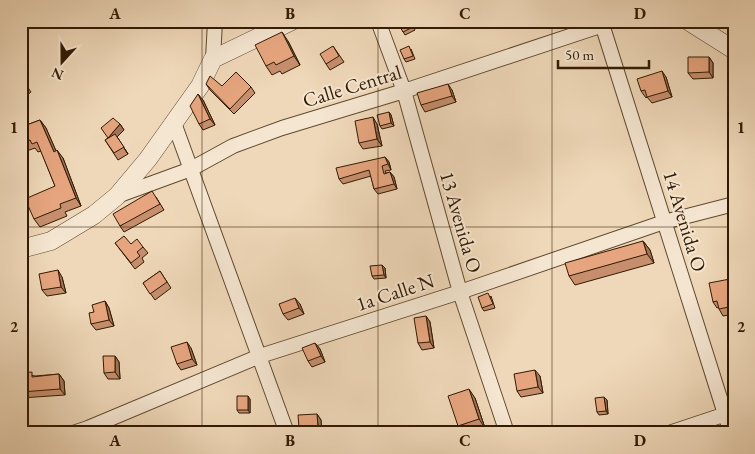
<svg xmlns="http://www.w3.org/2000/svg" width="755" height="454" font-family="'EB Garamond',serif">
<rect width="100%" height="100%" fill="#efd8b9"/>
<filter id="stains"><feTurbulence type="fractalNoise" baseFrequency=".004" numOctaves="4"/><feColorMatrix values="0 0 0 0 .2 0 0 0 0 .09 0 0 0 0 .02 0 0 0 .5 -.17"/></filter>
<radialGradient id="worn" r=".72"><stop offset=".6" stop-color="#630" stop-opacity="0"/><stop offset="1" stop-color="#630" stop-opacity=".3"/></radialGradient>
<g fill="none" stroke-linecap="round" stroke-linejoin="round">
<defs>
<path id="minor" d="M378,21L404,91L460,292L507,433
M601,21L731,433
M213,59L215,21
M174,123L287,433
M117,196L191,169L233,146L282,128L404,91L603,25
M73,433L88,428L260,356L460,292L664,222L734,204
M669,433L732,412"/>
<path id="tertiary" d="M688,21L734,50
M21,249L51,241L94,215L117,196L148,159L200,86L213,59L292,21"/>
</defs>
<!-- minor casing -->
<use href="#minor" stroke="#604a30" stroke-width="16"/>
<!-- tertiary casing -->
<use href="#tertiary" stroke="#604a30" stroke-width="19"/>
<!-- minor -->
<use href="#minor" stroke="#f5e6d2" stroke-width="14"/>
<!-- tertiary -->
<use href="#tertiary" stroke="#f5e6d2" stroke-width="18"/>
</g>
<!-- wall -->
<path fill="#c68e6d" stroke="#311a02" d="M397,21H411L415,30L405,35Z
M288,41L300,65L282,74L280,71L272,75L266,66Z
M333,46L344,62L330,70L326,64Z
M411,49L415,59L406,62L404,59Z
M709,57L713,63V78L693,79L688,73Z
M666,77L672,97L652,103L647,97L646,98L641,91Z
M23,81L31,92L22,99L21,98V82Z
M206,84L222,86L251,87L255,93L234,114L210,90Z
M452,90L456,102L425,112L421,105Z
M203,100L215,125L203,130L199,124Z
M389,112L391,115L394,126L382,129L380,126Z
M40,120L46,128L56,151L63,158L81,206L65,212L67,216L40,227L34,219L55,186L41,151L38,152L35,148L21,153V127Z
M120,124L124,130L117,137L128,154L118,160L105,140L108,138Z
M377,124L382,146L363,149L359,143Z
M385,157L389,162L391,170L385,171L386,173L390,172L394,177L397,189L378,194L374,189L371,176L343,184L339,179Z
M156,197L164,210L124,232L120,226Z
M643,241L650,250L654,263L575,285L569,276Z
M115,243L131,244L143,247L148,253L142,258L144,262L135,269Z
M382,265L385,268L386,278L374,279L372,276Z
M160,271L171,288L155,300L143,283Z
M62,277L66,293L47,296L42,290Z
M734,284V314L723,316L719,309V307L717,308L713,302Z
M491,296L495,308L484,311L482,308Z
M105,301L109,308L114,326L96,330L91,324L94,312Z
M300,304L304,314L288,320L283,314Z
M426,316L430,322L434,348L422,350L418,343Z
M315,343L320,349L325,362L312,367L308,361Z
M191,348L197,365L181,370L177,364Z
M115,356L119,362L120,379H108L104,373Z
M21,373L35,376L59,374L64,381L65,395L21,398Z
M540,376L543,393L521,397L517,391Z
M604,397L607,400L608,414L599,415L597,412Z
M475,398L485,428L471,433H463L458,426Z
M250,399V413H239L237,410Z
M317,414L321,420L322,433H302L299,428Z"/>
<!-- shaded-wall -->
<path fill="#a17459" stroke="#311a02" d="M282,32L288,41L300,65L294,56Z
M709,57L713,63V78L709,72Z
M662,71L666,77L672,97L668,91Z
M448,84L452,90L456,102L452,96Z
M198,94L203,100L215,125L210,119Z
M389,112L391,115L394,126L391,123Z
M373,117L377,124L382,146L377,139Z
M40,120L46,128L60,160L54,152Z
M120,124L124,130L117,137L128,154L117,137L108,138Z
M57,150L63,158L81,206L76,198Z
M385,157L389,162L391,170L388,164Z
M390,172L394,177L397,189L394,184Z
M643,241L650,250L654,263L647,254Z
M382,265L385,268L386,278L384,275Z
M58,270L62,277L66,293L61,287Z
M730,279L734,284V295Z
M295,298L300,304L304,314L299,308Z
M105,301L109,308L114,326L109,320Z
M426,316L430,322L434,348L430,342Z
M187,342L191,348L197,365L192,359Z
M315,343L320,349L325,362L321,356Z
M115,356L119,362L120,379L115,372Z
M535,370L540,376L543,393L538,387Z
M59,374L64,381L65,395L60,389Z
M469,389L475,398L485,428L479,419Z
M248,396L250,399V413L248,410Z
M604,397L607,400L608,414L606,411Z
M317,414L321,420L322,433L318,427Z"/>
<!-- building -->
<path fill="#e6a57f" stroke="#311a02" d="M397,21H410L413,27L403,32Z
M282,32L294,56L276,65L274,62L266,66L255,45Z
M333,46L339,56L326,64L320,54Z
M409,46L413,56L404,59L400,50Z
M688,57H709V72L688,73Z
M662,71L668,91L647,97L645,90L641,91L637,79Z
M236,72L251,87L230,109L206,84L210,76L222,86Z
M23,81L29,89L21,95V82Z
M448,84L452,96L421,105L417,93Z
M198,94L210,119L199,124L190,106Z
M389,112L391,123L380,126L377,115Z
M373,117L377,139L359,143L355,121Z
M113,118L120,124L108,138L101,128Z
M40,120L54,152L57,150L76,198L60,204L61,208L34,219L25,199L55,186L37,142L32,144L30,140L21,143V127Z
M115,134L124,147L114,153L105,140Z
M385,157L388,164L382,166L384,174L390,172L394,184L374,189L369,170L339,179L336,168Z
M152,191L160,204L120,226L113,214Z
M124,236L131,244L137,239L143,247L137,252L140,256L131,263L115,243Z
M643,241L647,254L569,276L565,263Z
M382,265L384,275L372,276L370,266Z
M58,270L61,287L42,290L39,274Z
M160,271L167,282L150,294L143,283Z
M730,279L734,295V306L719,309L717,301L713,302L709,283Z
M488,293L493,304L482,308L478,297Z
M295,298L299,308L283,314L279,304Z
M105,301L109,320L91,324L89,313L94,312L92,305Z
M426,316L430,342L418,343L414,318Z
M187,342L192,359L177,364L171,347Z
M315,343L321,356L308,361L302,348Z
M103,356H115V372L104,373Z
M535,370L538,387L517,391L514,374Z
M32,372V377L59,374L60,389L21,392V373Z
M469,389L479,419L458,426L448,396Z
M237,396H248V410H237Z
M604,397L606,411L597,412L595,398Z
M317,414L318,427L299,428L298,415Z"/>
<!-- grid -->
<path fill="none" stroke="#311a02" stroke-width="1" stroke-opacity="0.55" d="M202,21V433M378,21V433M552,21V433M21,227H734"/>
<g text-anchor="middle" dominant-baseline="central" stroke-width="4" stroke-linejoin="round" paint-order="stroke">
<!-- street labels -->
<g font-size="20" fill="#311a02" stroke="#f5e6d2">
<text transform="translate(352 86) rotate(-17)">Calle Central</text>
<text transform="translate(685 221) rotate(73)">14 Avenida O</text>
<text transform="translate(461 222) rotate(74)">13 Avenida O</text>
<text transform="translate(395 292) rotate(-18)">1a Calle N</text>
</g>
</g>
<!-- margin -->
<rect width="755" height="454" fill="none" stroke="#efd8b9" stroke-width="55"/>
<!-- north arrow -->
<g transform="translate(62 62) rotate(201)" stroke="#f5e6d2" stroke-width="4" paint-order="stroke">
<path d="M0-4L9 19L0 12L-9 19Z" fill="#311a02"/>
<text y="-8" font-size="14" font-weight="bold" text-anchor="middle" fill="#311a02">N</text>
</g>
<!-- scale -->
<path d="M558 60v8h91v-8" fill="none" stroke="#311a02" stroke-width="2.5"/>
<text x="565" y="60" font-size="15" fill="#311a02" stroke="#f5e6d2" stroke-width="4" paint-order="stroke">50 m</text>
<rect x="28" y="28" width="700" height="398" fill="none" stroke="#311a02" stroke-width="2"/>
<g font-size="16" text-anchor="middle" font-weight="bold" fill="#311a02">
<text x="115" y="19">A</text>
<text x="290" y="19">B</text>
<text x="465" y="19">C</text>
<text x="640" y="19">D</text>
<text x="14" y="133">1</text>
<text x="741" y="133">1</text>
<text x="14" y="332">2</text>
<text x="741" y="332">2</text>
<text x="115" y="446">A</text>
<text x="290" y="446">B</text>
<text x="465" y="446">C</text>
<text x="640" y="446">D</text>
</g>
<rect width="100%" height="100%" filter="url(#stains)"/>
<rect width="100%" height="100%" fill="url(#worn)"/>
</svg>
